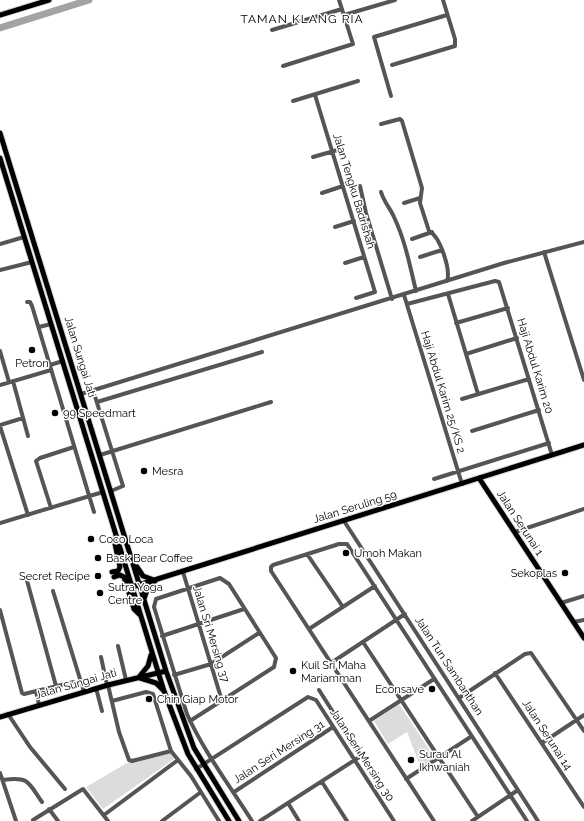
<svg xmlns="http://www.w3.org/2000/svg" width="584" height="821" font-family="Raleway,sans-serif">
<rect width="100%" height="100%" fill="#fff"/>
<!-- green -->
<path fill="#dcdcdc" d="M399,704L435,758L421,768L407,732L388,744L374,721Z
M170,753L174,759L103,809L86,787L127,763Z"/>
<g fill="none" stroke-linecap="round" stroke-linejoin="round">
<!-- river -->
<path stroke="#a3a3a3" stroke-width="7" d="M0,28L89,0"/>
<defs>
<path id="major" d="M0,15L49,0
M0,133L166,671L194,748L239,821
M0,158L164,691L188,754L229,821
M479,478L584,638
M137,567L143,576L154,580
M112,572L118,571L120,567L115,544L116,537
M114,577L120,575L124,577L134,609L139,614
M132,587L584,445
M144,599L147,590L155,581
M139,677L148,666L151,655
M140,678L156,683L163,690
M0,717L108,685L166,671"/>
</defs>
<!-- major casing -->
<use href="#major" stroke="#dbdbdb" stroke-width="7"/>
<!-- minor -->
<path stroke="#555" stroke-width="4" d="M344,15L395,0
M272,30L342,9
M392,65L455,46V39L443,0
M283,66L353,44L339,0
M315,95L375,292L356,298
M391,96L374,37L447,15
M293,101L358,81
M381,124L400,119L402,121L422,188L420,203L429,231C440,236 451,270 447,281
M313,157L341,149
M360,186L366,213L392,299
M381,192C384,202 390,208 394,217C405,240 410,266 416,291
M322,193L343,186
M404,203L420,198
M335,227L354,221
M412,239L432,232
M0,244L24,237
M544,252L584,380
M420,257L442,250
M345,263L364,257
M0,270L32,262
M448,294L478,394
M404,295L462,484
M27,302H30L32,306L94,512
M407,304L495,281L499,282L552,455
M456,323L508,308
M39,327L51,324
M0,351L9,382
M466,354L517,338
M50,365L63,361
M13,381L28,436
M0,385L51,370
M93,390L123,486L111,491
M81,394L504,263L584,242
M462,399L529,379
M97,402L262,352
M0,425L23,418
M0,426L28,515
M472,431L539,410
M100,455L271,402
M434,479L549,443
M51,508L36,461L40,458L74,447
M344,521L538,821
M0,523L103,492
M515,532L584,509
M307,554L343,607
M183,572L222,701
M26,577L56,686
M53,591L84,692
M561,603L584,596
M0,610L22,693L24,694L74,682
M573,622L584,620
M309,629L375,586
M162,636L244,609
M363,642L478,817
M118,646L126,680
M101,657L107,685
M331,663L405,614
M495,673L584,807
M174,675L211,664L259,633
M108,685L119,732L129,760L132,761L171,751
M96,688L102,711
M36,691L39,705
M459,698L525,654L531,653L584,731
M112,701L146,692L153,694L171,751L191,776L219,821
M8,714L30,747L65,789
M190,721L274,667L276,658L229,584L220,578L156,599L154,607L187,714C204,752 230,786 252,821
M369,721L434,679
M542,743L584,715
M196,769L308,697L316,700L394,821
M0,773L16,821
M406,779L472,736
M3,780C29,776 28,782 42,802
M322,782L347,821
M234,792L333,727
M288,803L299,821
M49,809L58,821
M104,815L178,760
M33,820L83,789L108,821
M162,821L201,792
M260,821L361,756L319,690
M434,821L271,571V567L273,565L339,544H347L527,821
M472,821L518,790"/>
<!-- major -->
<use href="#major" stroke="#000" stroke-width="5"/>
</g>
<!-- markers -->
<g fill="#000" stroke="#fff" stroke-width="1.5">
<circle cx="32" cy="350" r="4"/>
<circle cx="55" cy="413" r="4"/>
<circle cx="144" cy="471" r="4"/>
<circle cx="91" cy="539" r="4"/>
<circle cx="346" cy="553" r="4"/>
<circle cx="98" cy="558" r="4"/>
<circle cx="565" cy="573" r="4"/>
<circle cx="98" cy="576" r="4"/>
<circle cx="100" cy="593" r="4"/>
<circle cx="293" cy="671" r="4"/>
<circle cx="432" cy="689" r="4"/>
<circle cx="149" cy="699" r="4"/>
<circle cx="411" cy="760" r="4"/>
</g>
<g text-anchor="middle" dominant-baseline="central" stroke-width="3" stroke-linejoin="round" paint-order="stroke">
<!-- street labels -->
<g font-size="11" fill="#000" stroke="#fff">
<text transform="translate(354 191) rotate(73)">Jalan Tengku Badrishah</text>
<text transform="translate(80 357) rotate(73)">Jalan Sungai Jati</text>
<text transform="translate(535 366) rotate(73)">Haji Abdul Karim 20</text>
<text transform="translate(443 392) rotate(73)">Haji Abdul Karim 25/KS 2</text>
<text transform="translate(355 507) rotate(-17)">Jalan Seruling 59</text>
<text transform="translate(520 523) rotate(57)">Jalan Serunai 1</text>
<text transform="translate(211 634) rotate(73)">Jalan Sri Mersing 37</text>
<text transform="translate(449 666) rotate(57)">Jalan Tun Sambanthan</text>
<text transform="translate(76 684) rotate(-16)">Jalan Sungai Jati</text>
<text transform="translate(547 735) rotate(57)">Jalan Serunai 14</text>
<text transform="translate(279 752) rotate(-33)">Jalan Seri Mersing 31</text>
<text transform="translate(362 755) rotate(57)">Jalan Seri Mersing 30</text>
</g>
<!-- poi labels -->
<g font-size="11" fill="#000" stroke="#fff" text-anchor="start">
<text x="32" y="363" text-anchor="middle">Petron</text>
<text x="63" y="413">99 Speedmart</text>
<text x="152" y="471">Mesra</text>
<text x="99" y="539">Coco Loca</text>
<text x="354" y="553">Umoh Makan</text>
<text x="106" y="558">Bask Bear Coffee</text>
<text x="557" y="573" text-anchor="end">Sekoplas</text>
<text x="90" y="576" text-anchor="end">Secret Recipe</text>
<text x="108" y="587">Sutra Yoga<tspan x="108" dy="13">Centre</tspan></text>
<text x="301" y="665">Kuil Sri Maha<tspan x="301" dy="13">Mariamman</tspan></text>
<text x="424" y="689" text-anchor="end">Econsave</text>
<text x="157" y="699">Chin Giap Motor</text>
<text x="419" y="754">Surau Al<tspan x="419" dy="13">Ikhwaniah</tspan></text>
</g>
<!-- neighbourhood labels -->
<g font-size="12" letter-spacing="1" fill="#000" stroke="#fff">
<text x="302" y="19">TAMAN KLANG RIA</text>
</g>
</g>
</svg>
